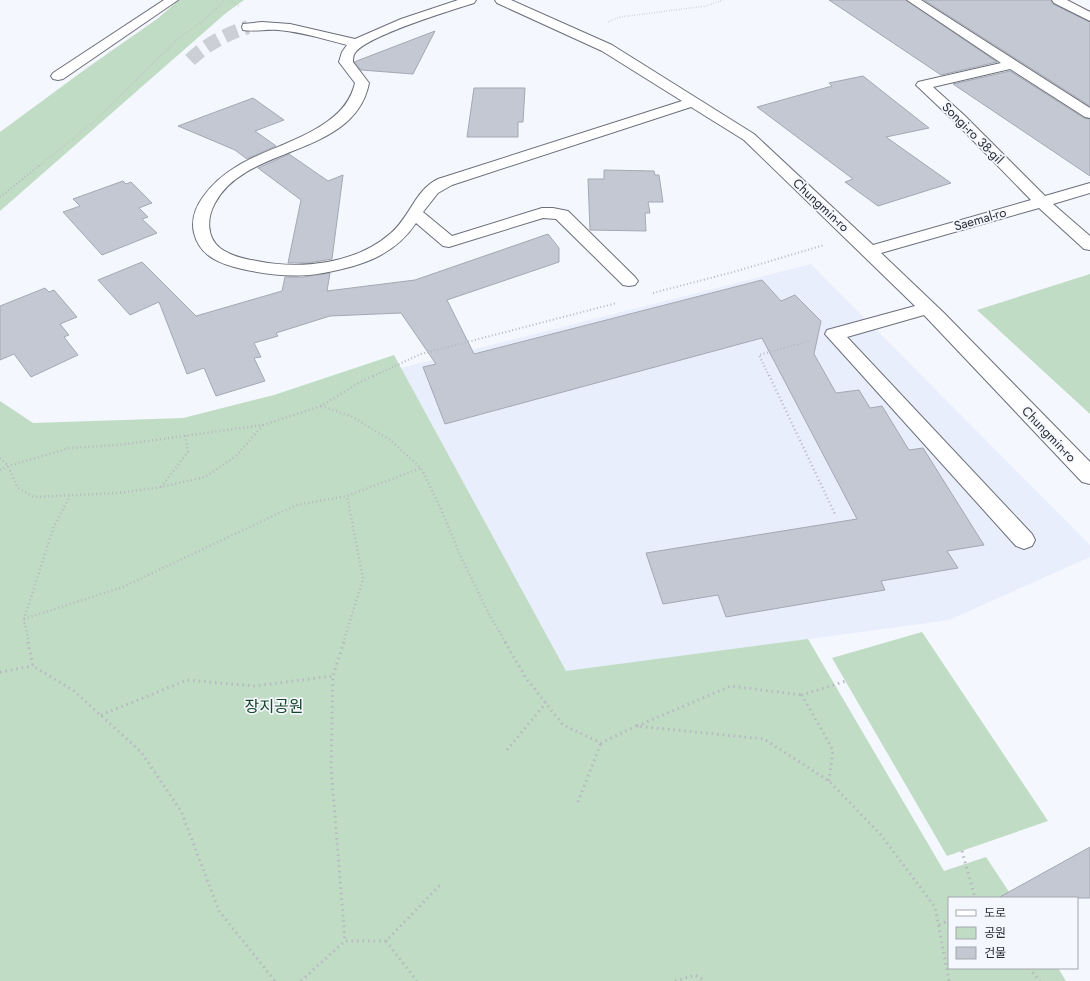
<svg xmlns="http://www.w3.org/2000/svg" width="1090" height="981" font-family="Jost,'Noto Sans KR',sans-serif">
<rect width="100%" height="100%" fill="#f4f7fe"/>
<!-- built -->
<path fill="#e9eefd" d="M811,264L1090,545V557L949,620L566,672L401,368Z"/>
<!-- green -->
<path fill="#c0dcc5" d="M179,0H244L226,13L0,211V132L87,68L157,19Z
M1090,274V414L977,310Z
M394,355L566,671L808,639L944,871L986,857L1013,898H949V968H1058L1066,981H0V401L33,423L183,418L274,395Z
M922,632L1048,821L947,856L832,658Z"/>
<!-- building -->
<path fill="#c4c8d3" stroke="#a4a8b2" d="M829,0H906L997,62L941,75Z
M924,0H1051L1053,4L1090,22V106Z
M435,31L413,74L361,70L354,62Z
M1010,71L1084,118L1090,119V176L953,84Z
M863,76L929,128L886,137L951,183L878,206L845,182L853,179L757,107L832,86L829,83Z
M474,88H525L523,122H518V137H467Z
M253,98L284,120L255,131L276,146L247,159L235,150L178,126Z
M289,154L328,181L343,175L332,259L309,263H288L301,200L258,168Z
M604,170L654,171L655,175H659L663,202H648L650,213H645L646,231L590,230L588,179H604Z
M123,181L126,184L131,182L152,203L139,208L148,217L142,219L157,233L102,255L63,212L80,206L73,199Z
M548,234L559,248V262L447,300L474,354L762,280L781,301L795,295L821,321L814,354L836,393L859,390L870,408L882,406L909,450L923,448L984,545L947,551L958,568L881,581L885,590L726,617L718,595L663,604L646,553L857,519L762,338L445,424L423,367L436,364L401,313L330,316L276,333L278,336L254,343L261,357L254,358L265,381L216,396L204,368L187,374L159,302L130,315L98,280L142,262L196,316L282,291L285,277H303L330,273L327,291L415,280Z
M45,288L49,292L54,290L77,317L60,324L69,335L64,337L78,355L31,377L14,354L0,360V306Z
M1090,847V898H998Z"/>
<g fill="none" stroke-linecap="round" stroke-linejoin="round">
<!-- minor-tunnel -->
<path stroke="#cccfd5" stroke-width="14" stroke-dasharray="14 7" stroke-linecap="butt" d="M190,60C207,44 226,34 248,27"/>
<defs>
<path id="minor" d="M164,0H178L63,79L58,80L53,79L51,76L53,73Z
M458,0H476L474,3C452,10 366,36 355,53C353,55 353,59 353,62L369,83C354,158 246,144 215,203C207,217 206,237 220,248C231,256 244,259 257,261C301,270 356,264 391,233C410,217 415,190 438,179L682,101L602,51L497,3L495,0H511L612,45L754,134L873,245L1031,200L954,121L916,85L918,82L1001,63L907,0H921L1090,108V118L1085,117L1010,69L933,87L964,115L1045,196L1090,183V193L1053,204L1090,236V250L1084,249L1039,208L881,253L944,313L1090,462V484L1082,482L924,315L847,337L1032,534L1035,540L1032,546L1024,549L1016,546L825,334L827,330L915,306L744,140L691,107L452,185L438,193L423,212L452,236L542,208H553L568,211L635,277L638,281L635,285L629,286L623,285L556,219L543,218L449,247L443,246L416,223C394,256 361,266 323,273C296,278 269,275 242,269C221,264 200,257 194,233C191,220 195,208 203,197C234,153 287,151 328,121C342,111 351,100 355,83L339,62L342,52L347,45C324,39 302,32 278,30C266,29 254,32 243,30L242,27L243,24L262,22L290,24L355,39L401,19Z
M1052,0H1067L1090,12V21L1054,3Z"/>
</defs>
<!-- minor casing -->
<use href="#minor" stroke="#6b6f79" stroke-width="2"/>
<!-- path-far3 -->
<path stroke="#b6b9bf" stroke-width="1.5" stroke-dasharray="0.5 2" stroke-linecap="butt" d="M230,0L240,7
M608,22L620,17L706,6L723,0
M39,166L91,124L180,37L202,22L225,0"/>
<!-- path-far2 -->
<path stroke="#b6b9bf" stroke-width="2" stroke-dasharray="1 2.5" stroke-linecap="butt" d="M0,197L40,165
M653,293L737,271L824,245
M373,376L421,354L617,303
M769,376L759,355L809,341"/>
<!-- path-far1 -->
<path stroke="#b6b9bf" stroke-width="2.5" stroke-dasharray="1 3" stroke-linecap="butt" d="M769,375L835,514
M321,406L351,416L390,440L421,468L440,507L460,555L489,614L506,643
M0,458L8,466L18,488L34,497L118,493L161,487L205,477L236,456L263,425
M0,470L8,466L70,448L119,445L263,425L321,406L362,381L375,375
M161,487L188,452L185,435
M24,619L123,587L296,505L347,496L421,468
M29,643L24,619L54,526L70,496
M343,643L363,579L347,496"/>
<!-- path -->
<path stroke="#b6b9bf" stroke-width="3" stroke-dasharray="1.5 4" stroke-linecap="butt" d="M28,642L33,666L74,691L141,752L181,811L219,911L275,981
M344,642L333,676L331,767L345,941
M505,642L526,678L563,725L601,743L636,726L764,739L829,781L881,835L935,907L949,981
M0,672L33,666
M101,715L187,680L254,686L333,676
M637,726L731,686L802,695
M507,750L546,703
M829,781L833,750L802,695L846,681
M578,802L601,743
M962,851L975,898
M939,925L949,920
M386,941L417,981
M1029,968L1040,981
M301,981L345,941H386L441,884
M675,981L695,975L705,981"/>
<!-- minor -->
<use href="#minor" fill="#fff" fill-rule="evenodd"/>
</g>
<g text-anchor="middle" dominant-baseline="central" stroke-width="3.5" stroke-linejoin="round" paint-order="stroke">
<!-- far-street labels -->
<g font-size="13" fill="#2c2e32" stroke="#f4f7fe">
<text transform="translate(973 133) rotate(45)">Songi-ro 38-gil</text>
<text transform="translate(821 205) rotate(43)">Chungmin-ro</text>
<text transform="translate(980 219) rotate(-16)">Saemal-ro</text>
<text transform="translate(1049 434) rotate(46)">Chungmin-ro</text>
</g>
<!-- park labels -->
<g font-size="16" fill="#164726" stroke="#f4f7fe">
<text x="274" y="706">장지공원</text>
</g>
</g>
<!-- legend -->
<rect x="948" y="897" width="130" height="72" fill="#f4f7fe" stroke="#a4a7ac"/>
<rect x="956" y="910" width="20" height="6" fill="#ffffff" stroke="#a4a7ac"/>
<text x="984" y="917" font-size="12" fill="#2c2e32">도로</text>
<rect x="956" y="927" width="20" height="12" fill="#c0dcc5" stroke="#a4a7ac"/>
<text x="984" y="937" font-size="12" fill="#2c2e32">공원</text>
<rect x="956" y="947" width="20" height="12" fill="#c4c8d3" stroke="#a4a7ac"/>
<text x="984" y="957" font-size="12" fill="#2c2e32">건물</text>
</svg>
